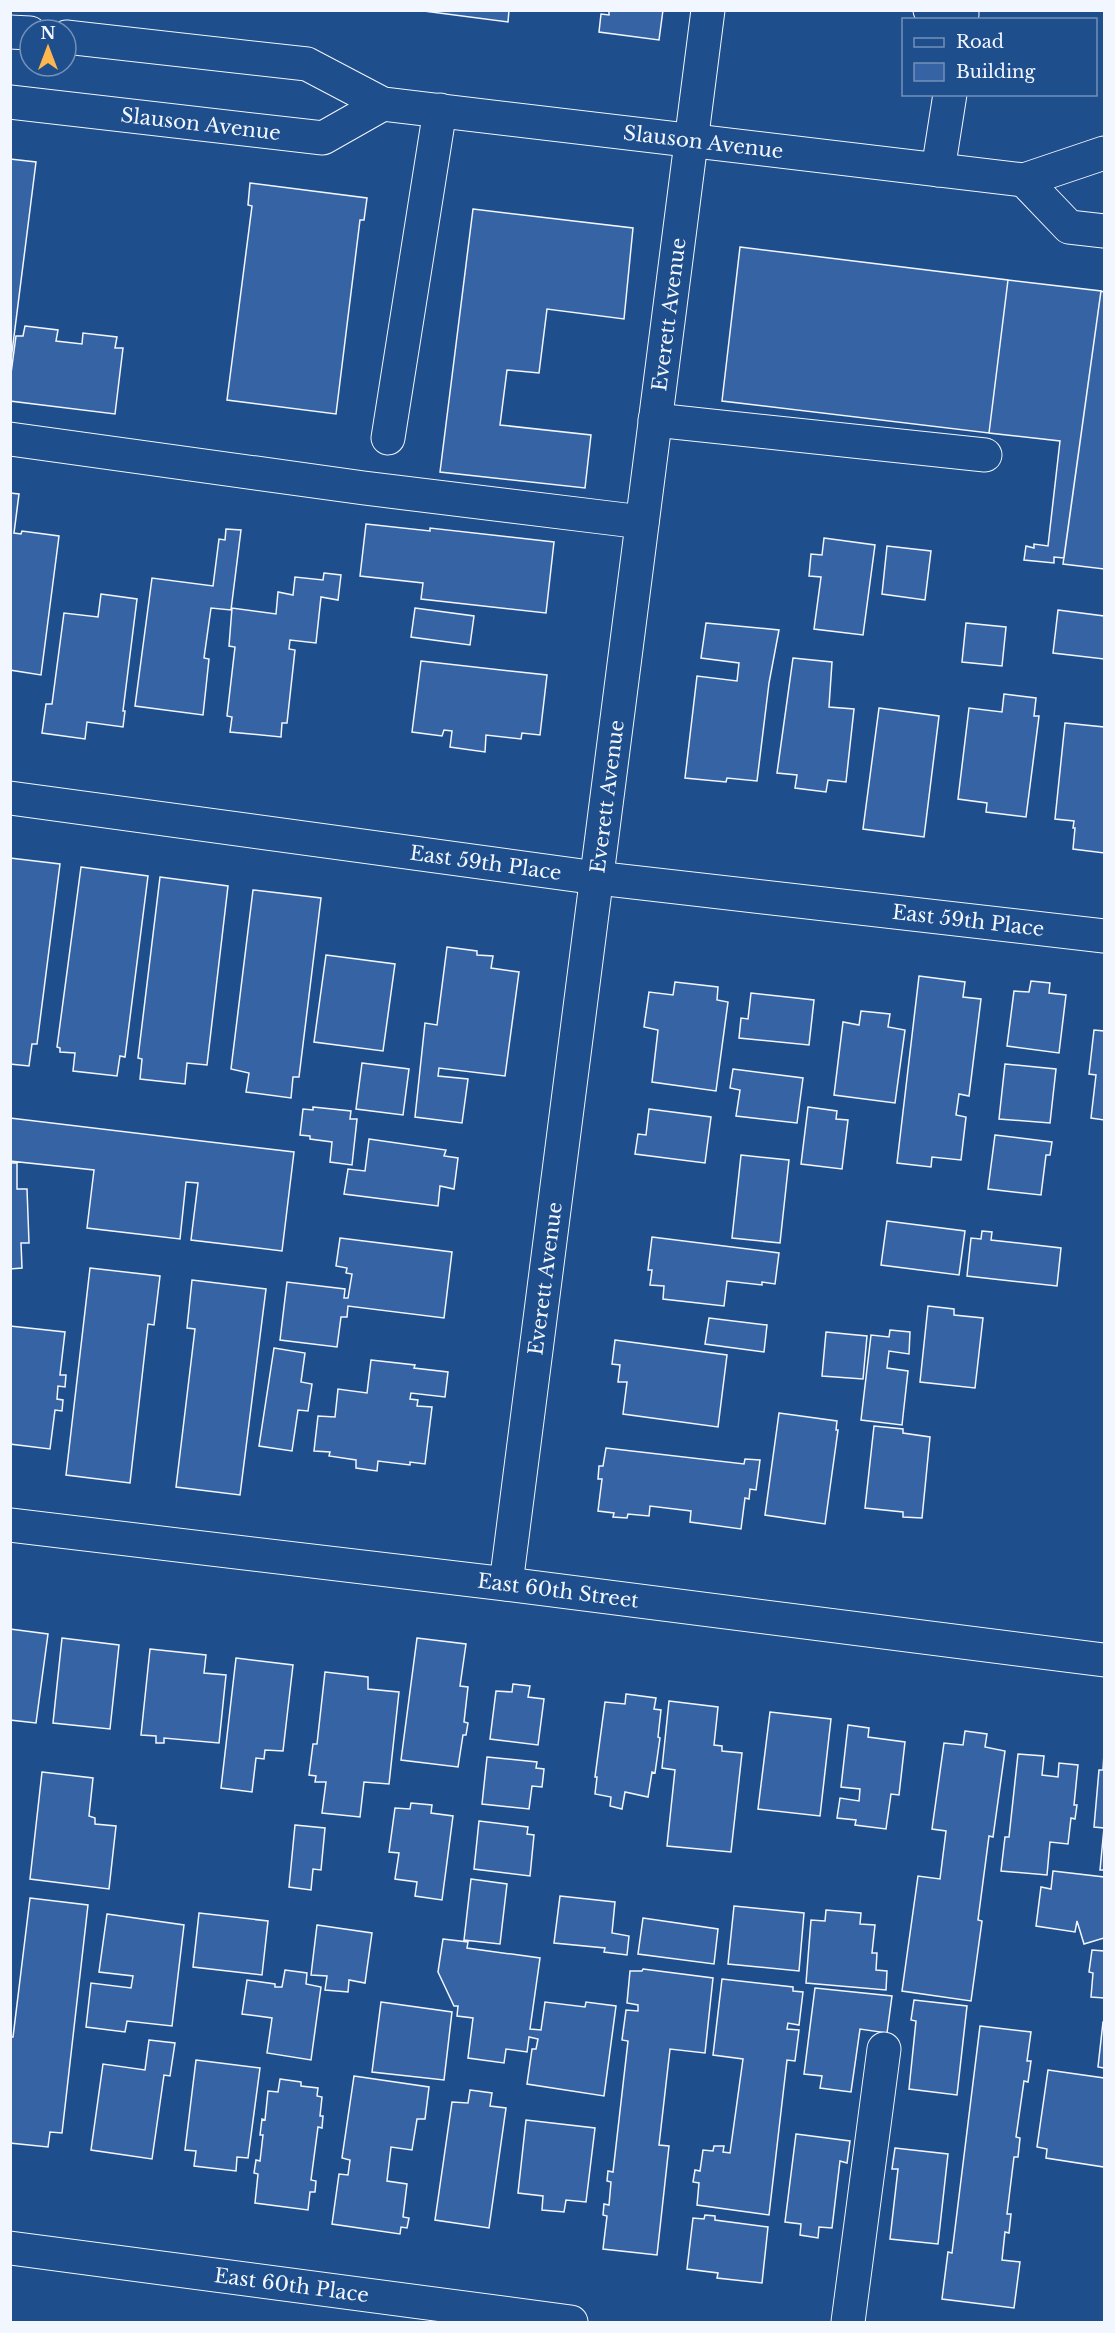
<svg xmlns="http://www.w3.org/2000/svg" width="1115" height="2333" font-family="'Libre Baskerville',serif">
<rect width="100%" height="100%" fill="#1f4e8c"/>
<!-- building -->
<path fill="#3563a3" stroke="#f2f6ff" stroke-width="1.5" d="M416,10H509L508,22Z
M609,10H663L659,40L599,32L601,14L609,15Z
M10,159L36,162L10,368Z
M250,183L367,198L364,220H360L336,414L227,400L252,206L248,205Z
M473,209L633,228L624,319L547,309L539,373L507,370L500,425L591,435L585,488L440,472Z
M740,247L1008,280L989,433L722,401Z
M1008,280L1101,291L1064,558L1054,557V563L1024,560L1026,546L1034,548V544L1048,546L1060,441L989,433Z
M1101,291L1104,292V569L1063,564Z
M25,326L58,330L56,341L82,344L83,333L117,337L115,348H123L115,414L10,401V381L16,336H23Z
M10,493L19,494L14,533L21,534L22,531L59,536L41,675L10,670Z
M366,524L430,531V528L554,542L546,613L421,599L423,583L360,576Z
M226,529L241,530L231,610L211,608L204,658L209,659L203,715L135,706L152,578L213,586L219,539L225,540Z
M824,538L875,545L863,635L814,629L821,577L809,576L811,554L822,555Z
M887,546L931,551L925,600L882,594Z
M324,573L341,575L338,600L321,597L316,643L290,640L289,649L295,650L287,723H282L281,737L230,732L232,717L227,716L235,647L229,646L232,608L276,614L278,592L293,595L295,577L323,580Z
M101,594L137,599L123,711H125L123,727L87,722L85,739L42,733L46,704H52L64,613L98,617Z
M415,608L474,616L470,645L411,637Z
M1058,610L1104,616V659L1053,653Z
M706,623L779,630L769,683L757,781L727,778L726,782L685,778L697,676L737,681L739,663L701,658Z
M966,623L1006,627L1002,666L962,662Z
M793,658L832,662L829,707L854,709L846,782L828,780L826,792L795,788L797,775L777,773Z
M421,661L547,675L540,735L522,733L521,739L486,735L485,752L450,747L452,731L444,730L442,736L412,732Z
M1004,694L1036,698L1034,716H1039L1026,817L986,812L987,803L958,799L969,708L1002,712Z
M879,708L939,716L924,837L863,829Z
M1065,723L1104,727V853L1073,849L1075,828H1073L1074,821L1055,819Z
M10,858L60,864L37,1044H32L29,1066L10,1064Z
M81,867L148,876L125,1057L120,1056L117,1076L73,1071L75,1053L60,1052V1048L57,1047Z
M160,877L228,886L207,1065L187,1063L185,1084L140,1079L142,1059L138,1058Z
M253,890L321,898L299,1077H293L291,1098L246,1092L249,1073L231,1069Z
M447,947L477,951V955L493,956L491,968L519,972L505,1076L439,1068L438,1076L468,1079L462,1123L415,1117L425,1023L437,1025Z
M326,955L395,964L383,1051L314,1042Z
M919,976L965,982L963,997L981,999L969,1096L959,1094L956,1115L966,1117L961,1160L932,1157L931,1167L897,1163Z
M1031,981L1050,983L1049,993L1066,995L1059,1053L1007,1046L1014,991L1029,992Z
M675,982L718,987L717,1000L728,1002L716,1091L652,1082L658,1030L644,1027L649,992L673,995Z
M751,993L814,1000L809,1045L739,1038L741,1018L748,1019Z
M861,1011L890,1014L888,1027L905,1030L895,1103L834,1095L843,1022L859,1025Z
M1094,1030L1104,1031V1120L1091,1118L1096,1075L1089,1074Z
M362,1063L409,1069L403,1115L356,1109Z
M1005,1064L1056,1069L1050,1123L999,1119Z
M733,1069L803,1078L797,1123L736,1116L740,1090L730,1088Z
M313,1107L351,1111L350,1119H357L352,1165L330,1162L332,1142L310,1139V1136L300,1135L303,1109L313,1110Z
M808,1107L837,1111L836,1119L848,1120L842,1169L801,1164Z
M649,1109L711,1117L705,1163L635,1154L638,1134L646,1135Z
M10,1118L294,1152L282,1251L191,1240L198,1183L186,1182L180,1239L87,1228L94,1170L10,1161Z
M995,1135L1052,1142L1050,1155H1046L1041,1195L988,1189Z
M369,1139L446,1150L444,1156L458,1158L454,1189L440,1186L438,1206L344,1194L348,1169L365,1171Z
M741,1155L789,1160L780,1243L732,1238Z
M10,1163H17V1189H27L29,1243H21L22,1268L10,1269Z
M887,1221L965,1231L959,1275L881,1265Z
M982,1231L992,1232L991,1240L1061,1248L1057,1286L967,1276L971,1238L981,1239Z
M652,1237L779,1253L775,1284L762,1282V1285L727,1281L724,1306L663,1299L664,1286L650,1285L652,1270H648Z
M340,1238L452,1252L444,1318L348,1306L347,1317H341L337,1347L280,1340L287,1282L345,1289L344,1298H348L352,1274L346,1273L347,1268L336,1266Z
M90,1268L160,1276L154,1325L148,1324L130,1483L66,1475Z
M192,1280L266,1289L240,1495L176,1487L195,1329L187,1328Z
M928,1306L954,1309V1315L983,1318L975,1388L920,1382Z
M709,1318L767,1325L764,1352L705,1344Z
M10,1326L65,1332L60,1375H66L65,1387L58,1386L57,1399L63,1400L62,1411L55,1410L50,1449L10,1444Z
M890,1330L910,1332L909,1354L889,1351L887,1368L908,1371L902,1425L861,1420L871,1335L889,1337Z
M826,1332L867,1336L863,1379L822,1376Z
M615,1340L727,1355L718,1427L623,1414L627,1382H618L620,1365L612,1364Z
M274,1348L305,1353L301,1382L312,1384L308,1411L298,1410L292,1451L259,1446Z
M371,1360L415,1365L414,1368L448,1372L445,1397L411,1393L410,1399L418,1400L417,1406L432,1407L425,1464L410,1462V1465L378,1461L377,1471L356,1468V1460L329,1456L330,1452L314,1451L318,1416L335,1417L338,1389L367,1393Z
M779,1413L837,1421L836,1430H838L825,1524L765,1515Z
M874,1426L903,1429V1433L930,1437L922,1518L903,1517V1512L865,1508Z
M606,1448L744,1464L745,1459L760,1460L756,1490L750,1489L749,1499L745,1498L741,1529L690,1522L691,1511L650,1506L649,1516L628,1514L627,1518L613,1517L614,1513L598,1511L602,1479H598L599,1466H603Z
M10,1629L48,1634L36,1723L10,1720Z
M62,1638L119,1645L110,1729L53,1723Z
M417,1638L466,1644L460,1686L468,1687L464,1722L468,1723L466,1735H463L458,1767L401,1760Z
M150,1649L206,1655L204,1673L226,1675L219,1743L164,1738V1743H156V1736L141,1735Z
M236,1658L293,1665L283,1751L265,1750L264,1759L256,1758L252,1792L221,1788Z
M325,1672L368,1677V1689L399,1692L389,1784L364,1782L360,1817L322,1813L326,1782H315L316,1776L309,1775L313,1744H317Z
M513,1684L530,1686L528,1697L544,1699L538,1745L490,1739L496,1691L512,1692Z
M626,1694L656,1698L654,1709L661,1710L658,1737L660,1738L655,1773L652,1772L648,1797L625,1792L622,1809L610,1806L611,1797L595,1794L597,1777H595L605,1702L625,1704Z
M669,1701L718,1707L714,1745L722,1746V1751L742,1753L731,1852L667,1846L675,1770L662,1768Z
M770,1712L831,1719L820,1816L758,1809Z
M848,1725L869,1728L868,1737L905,1742L899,1795L891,1794L886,1829L855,1825L856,1820L837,1818L840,1798L859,1801L860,1789L841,1787Z
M965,1731L987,1734L985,1747L1005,1751L993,1837L989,1836L978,1920L982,1921L971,2001L902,1991L918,1876L940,1879L946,1831L932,1829L944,1743L963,1745Z
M1104,1753V1870H1100L1104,1828L1094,1827L1099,1770H1103Z
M1018,1754L1044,1756L1042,1775L1058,1777L1059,1763L1078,1765L1074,1805H1077L1075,1819L1071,1818L1068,1844L1050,1842L1047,1875L1001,1871L1005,1837H1009Z
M487,1757L537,1762L536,1768L544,1769L542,1787L532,1786L529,1809L482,1804Z
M42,1772L93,1778L89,1816L95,1818V1824L116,1826L109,1889L30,1879Z
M411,1803L432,1805L431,1813L453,1816L442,1900L415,1896L417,1882L395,1879L399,1853L389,1852L395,1808L410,1809Z
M479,1821L528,1827L527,1834L534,1835L530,1876L474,1869Z
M295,1825L325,1828L321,1870L313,1869L311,1890L289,1887Z
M1053,1871L1104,1877V1938L1084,1944L1077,1921L1075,1932L1036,1926L1041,1887L1051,1889Z
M471,1879L507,1884L500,1944L464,1940Z
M560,1896L615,1902L612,1933L629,1936L627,1955L604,1952L605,1948L554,1943Z
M30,1898L88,1905L62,2133L50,2132L48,2147L10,2143V2037H13Z
M734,1906L804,1913L799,1971L728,1964Z
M826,1910L861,1913L860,1924L875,1925L872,1953H877L876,1970L887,1971L886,1990L806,1983L811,1920L825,1921Z
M199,1913L268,1921L262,1975L193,1967Z
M107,1914L184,1925L172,2026L127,2021L125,2032L86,2027L91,1983L131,1988L133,1976L99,1972Z
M643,1918L718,1929L714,1964L638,1954Z
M317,1925L372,1933L365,1983L349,1980L348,1992L325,1990L327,1976L311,1975Z
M443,1939L468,1942L467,1948L540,1958L530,2029L541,2030L545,2002L585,2007L586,2002L616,2006L604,2096L527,2084L532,2049H536L538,2039L529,2037L527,2052L506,2049L504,2063L468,2058L473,2018L457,2016L458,2006H454L438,1972Z
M1092,1950L1104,1951V1998L1091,1997L1093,1973L1089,1972Z
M643,1969L713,1978L705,2053L670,2049L659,2145L669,2146L657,2255L603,2249L607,2216L603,2215L604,2204L609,2205L611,2182L607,2181L608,2171L613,2172L628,2041L622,2040L626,2010L638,2011V2005L627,2003L630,1971H642Z
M285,1970L307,1973L306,1984L321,1987L311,2060L267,2053L272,2018L242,2014L247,1980L275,1984V1987H282Z
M722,1979L793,1987V1991L803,1992L799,2025L788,2023L787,2029L799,2030L795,2061L787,2060L769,2215L697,2205L699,2183L693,2182L695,2170L700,2171L703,2150L713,2151L714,2146H724L723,2152L730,2153L743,2059L713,2055Z
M815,1988L892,1996L887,2033L860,2029L851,2092L820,2088L822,2076L804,2074Z
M914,2000L967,2006L957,2095L909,2089L916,2021L911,2020Z
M381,2002L452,2012L444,2080L372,2072Z
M1103,2022H1104V2068L1098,2067Z
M980,2026L1031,2032L1027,2061H1031L1028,2082L1024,2081L1016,2137L1020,2138L1018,2157H1014L1007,2214H1011L1009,2233L1005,2232L1002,2260L1020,2262L1014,2308L942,2299L948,2252L952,2253Z
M149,2040L175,2043L170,2076L164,2075L152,2159L91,2150L103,2064L145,2070Z
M196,2060L260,2068L248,2158L237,2157L236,2171L194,2166L196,2151L185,2150Z
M1048,2070L1104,2078V2167L1046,2158L1047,2149L1037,2147Z
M354,2076L429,2087L425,2119H417L412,2150L391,2147L387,2181L407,2184L403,2217L409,2218L407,2228L401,2227L400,2234L332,2224L339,2174L348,2175L350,2160L342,2158Z
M280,2079L301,2082V2086L318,2088L317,2096L322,2097L320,2116H323L322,2128L318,2127L311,2180L316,2181L315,2192H310L308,2210L255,2203L258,2174L254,2173L256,2160L260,2161L263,2135H260L262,2119L265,2120L268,2091L278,2092Z
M470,2090L492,2093L490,2106L506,2108L489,2228L435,2220L452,2102L468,2103Z
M526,2120L595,2128L586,2202L566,2200L564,2212L542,2210L543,2196L518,2193Z
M796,2134L850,2141L847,2163L840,2161L832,2228L819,2227L818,2238L800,2235L801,2224L785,2222Z
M895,2148L948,2154L938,2244L890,2239L898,2169H892Z
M705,2215L715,2216V2220L768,2227L762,2283L717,2278L718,2273L687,2269L693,2218L704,2219Z"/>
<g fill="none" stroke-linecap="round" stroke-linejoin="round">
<defs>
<g id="minor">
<path d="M930,10L962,14L961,20"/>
<path d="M938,170L950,94"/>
<path d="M655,420L985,455"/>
<path d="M388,438L440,110"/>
<path d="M10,439L364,488L642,522"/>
<path id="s1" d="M10,798L597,878L1104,936"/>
<path id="s2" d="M10,1525L506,1584L1104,1660"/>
<path id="s3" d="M506,1584L708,10"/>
<path id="s4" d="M10,2248L571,2322"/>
<path d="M848,2322L884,2049"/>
</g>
<g id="major">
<path d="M10,32L30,33"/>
<path id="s5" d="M66,37L307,64L383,104L1024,180L1104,153"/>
<path id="s6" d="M10,102L323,138L383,104"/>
<path d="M1024,180L1069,227L1104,231"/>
</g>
</defs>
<!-- minor casing -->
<use href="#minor" stroke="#f2f6ff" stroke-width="35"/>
<!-- major casing -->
<use href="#major" stroke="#f2f6ff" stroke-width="35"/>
<!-- minor -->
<use href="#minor" stroke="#1f4e8c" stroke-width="33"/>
<!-- major -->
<use href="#major" stroke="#1f4e8c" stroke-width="33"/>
</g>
<g text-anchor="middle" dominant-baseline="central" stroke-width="4.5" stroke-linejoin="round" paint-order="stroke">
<!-- street labels -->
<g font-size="20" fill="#f2f6ff" stroke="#1f4e8c">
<text stroke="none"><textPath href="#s6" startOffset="192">Slauson Avenue</textPath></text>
<text stroke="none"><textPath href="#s5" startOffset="651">Slauson Avenue</textPath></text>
<text stroke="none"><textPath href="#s3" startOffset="1280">Everett Avenue</textPath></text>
<text stroke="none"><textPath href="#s3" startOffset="794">Everett Avenue</textPath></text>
<text stroke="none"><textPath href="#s1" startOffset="480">East 59th Place</textPath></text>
<text stroke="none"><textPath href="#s1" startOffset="966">East 59th Place</textPath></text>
<text stroke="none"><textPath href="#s3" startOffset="308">Everett Avenue</textPath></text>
<text stroke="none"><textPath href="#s2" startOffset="552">East 60th Street</textPath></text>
<text stroke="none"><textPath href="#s4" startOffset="284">East 60th Place</textPath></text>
</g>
</g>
<!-- border -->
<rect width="1115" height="2333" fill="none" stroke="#f2f6ff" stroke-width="24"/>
<!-- legend -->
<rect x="902" y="18" width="195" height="78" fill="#1f4e8c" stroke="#7391ba" stroke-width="1.5"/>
<rect x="914" y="38" width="30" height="9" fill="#1f4e8c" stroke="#7391ba" stroke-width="1.5"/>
<text x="956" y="48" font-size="18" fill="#f2f6ff">Road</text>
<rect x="914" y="63" width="30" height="18" fill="#3563a3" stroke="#7391ba" stroke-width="1.5"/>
<text x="956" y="78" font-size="18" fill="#f2f6ff">Building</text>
<!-- north arrow -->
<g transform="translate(48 48)"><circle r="28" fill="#1f4e8c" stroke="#7391ba" stroke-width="1.5"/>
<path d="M0-4.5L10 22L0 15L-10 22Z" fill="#ffb74d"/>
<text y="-9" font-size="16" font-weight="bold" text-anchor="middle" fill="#f2f6ff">N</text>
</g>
</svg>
